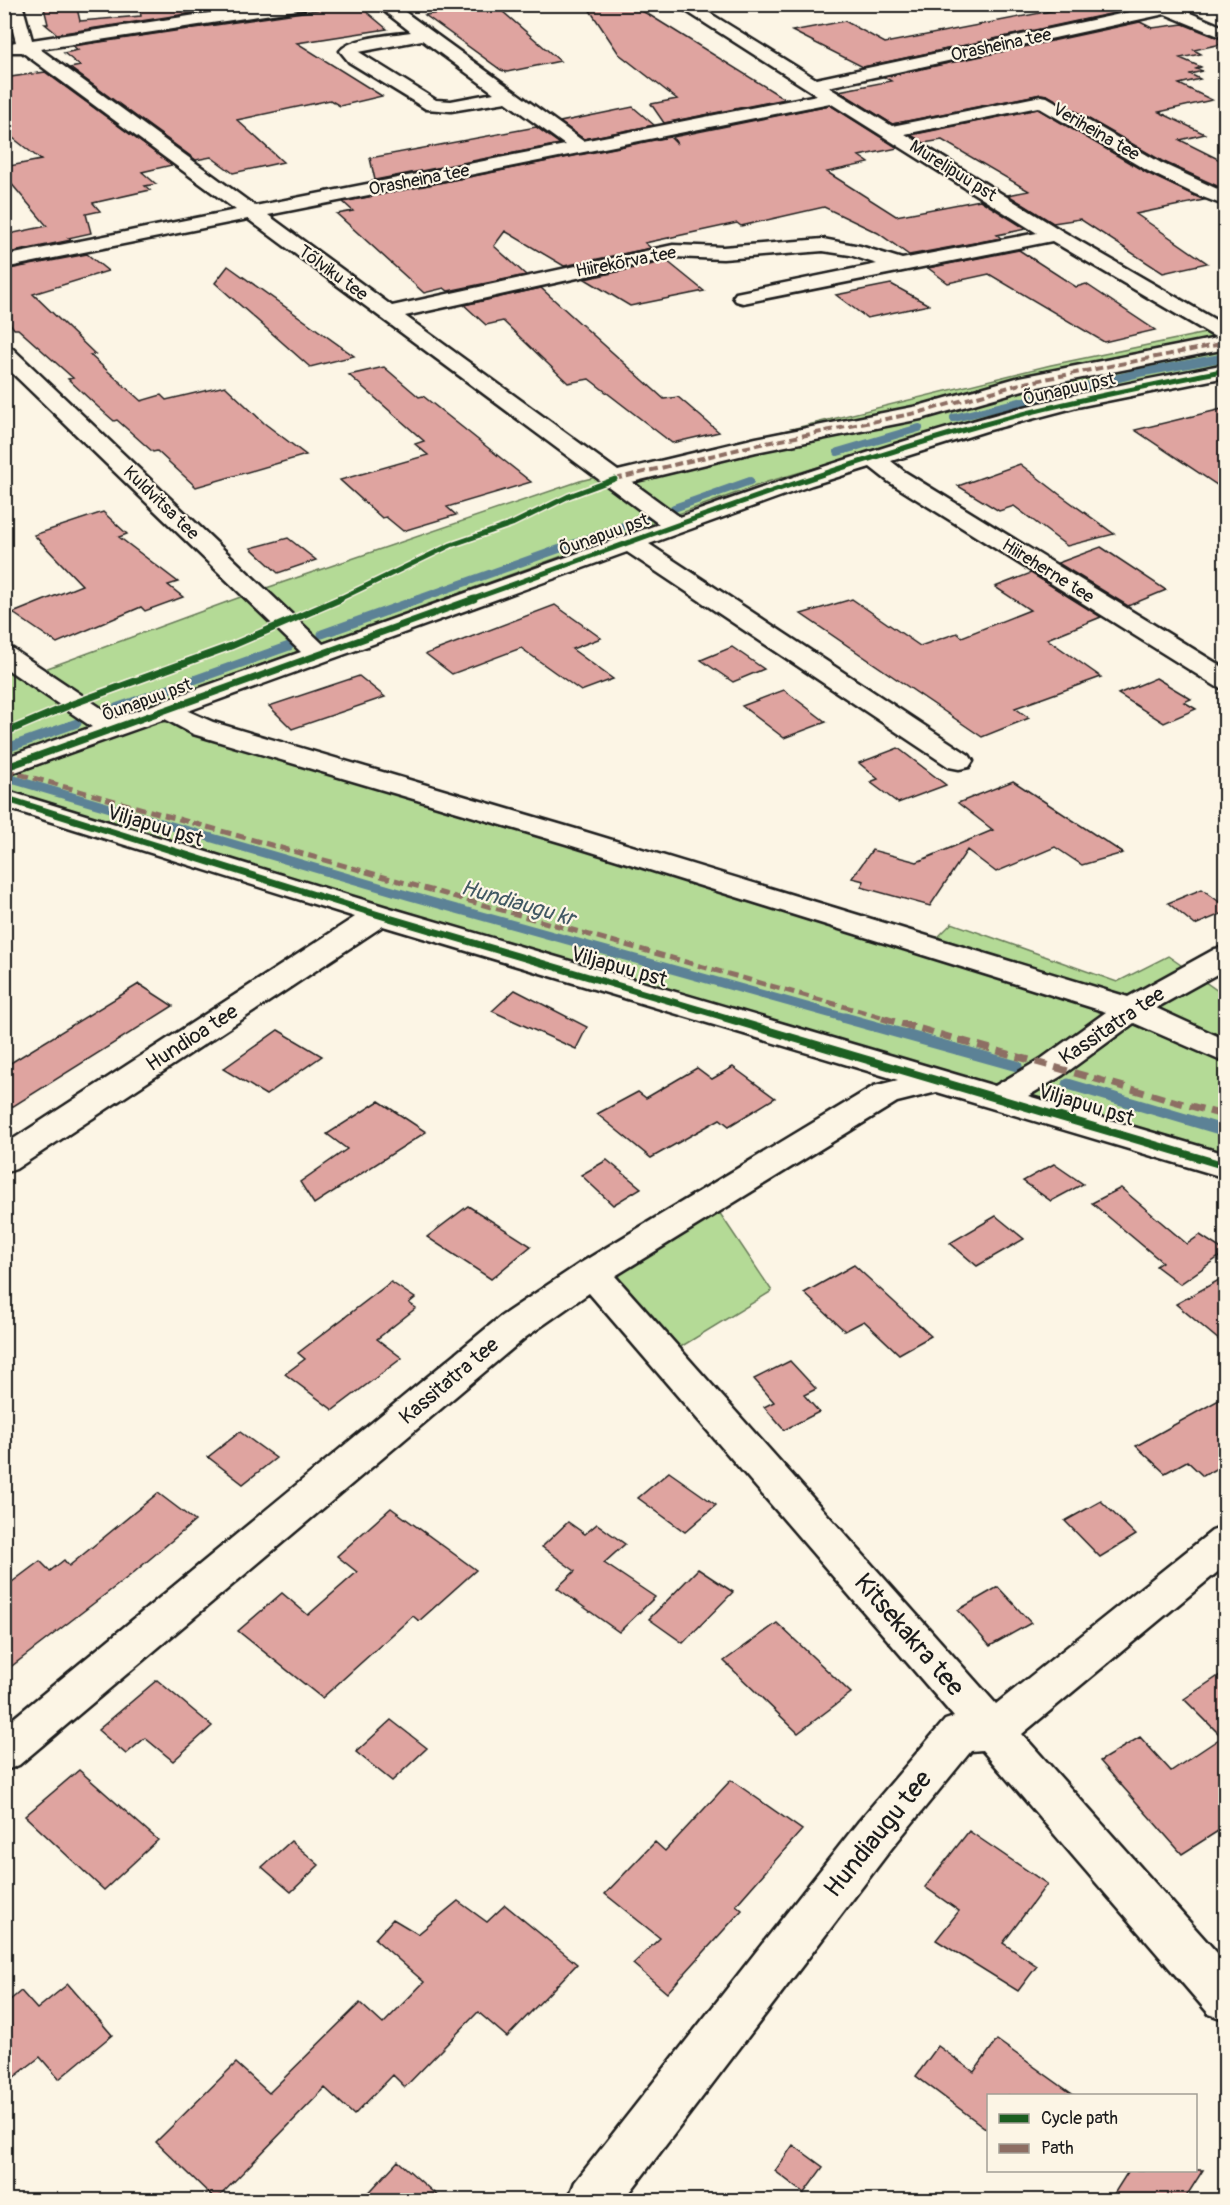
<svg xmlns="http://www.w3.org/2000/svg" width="1230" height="2205" font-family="Pangolin,sans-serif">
<rect width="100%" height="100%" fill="#fcf5e5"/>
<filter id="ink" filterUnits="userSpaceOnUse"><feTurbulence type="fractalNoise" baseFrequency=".0167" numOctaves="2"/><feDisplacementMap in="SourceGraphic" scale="12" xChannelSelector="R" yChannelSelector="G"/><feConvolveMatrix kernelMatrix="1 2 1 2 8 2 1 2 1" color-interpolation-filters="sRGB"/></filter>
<g filter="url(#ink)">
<!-- green -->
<path fill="#b4da96" stroke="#687b59" stroke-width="1.5" d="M1225,329V364L1038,403L767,482L5,757L4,667L53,701L70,694L42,670L246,595L580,481L1051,365Z
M155,722H169L194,733L927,948L952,923L1117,982L1168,956L1225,996V1156L390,909L5,789V778Z
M717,1209L772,1291L674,1351L612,1275Z"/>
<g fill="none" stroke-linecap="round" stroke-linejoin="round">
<!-- stream-far2 -->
<path stroke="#5c8296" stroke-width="8" d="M954,418L1139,373L1226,357
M838,452L919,428
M674,508L750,481
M416,600L646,518"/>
<!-- stream-far1 -->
<path stroke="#5c8296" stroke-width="9" d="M322,634L420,599
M116,708L289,646
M4,749L77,723
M8,778L410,896L850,1019"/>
<!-- stream -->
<path stroke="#5c8296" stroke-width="11" d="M845,1018L1017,1066
M1068,1084L1226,1131"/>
</g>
<!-- building -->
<path fill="#dfa4a0" stroke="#1c1c1c" stroke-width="1.5" d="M43,4H76L80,21L141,16L139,4H217L218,9L57,34L45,24H48Z
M357,4L387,29L297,43L382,96L340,106L330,100L237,120L283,162L233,173L211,157L196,160L70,68L80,66L64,53L78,50L73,46Z
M616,4H629L651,16L785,99L664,123L651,104L677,99L619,54L589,9Z
M1104,4L1119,12L863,67L792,31L845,21L885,43L1066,8L1070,10Z
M495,5L560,61L507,72L501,70L425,15Z
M1140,22L1152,28L1183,24L1226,41V43L1194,50L1201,54L1180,58L1201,67L1196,69L1203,71L1190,74L1200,79L1179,84L1212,100L1159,112L1205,134L1180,140L1226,163V190L1162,161L1047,95L1041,94L892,124L839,91L891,81L884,77Z
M45,72L172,165L142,172L156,184L145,186L150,190L93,203L100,211L86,214L91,233L68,238L71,240L4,254V235L47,226L4,175V167L41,160L4,131V78Z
M830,105L898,148L859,156L869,163L827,172L896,216L980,200L1026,229L997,235L1001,238L909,255L878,233L824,207L741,226L737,223L645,243L651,248L564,266L505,231L494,246L526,275L448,291L444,288L424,293L337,214L353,211L343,202L670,137L677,144L673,137Z
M633,107L654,125L584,139L560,122Z
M1038,109L1147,173L1204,200L1136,214L1207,263L1163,273L1080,219L1053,223L1008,195L1029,191L942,140L924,143L911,135Z
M536,127L560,144L375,180L370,158Z
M1019,250L1076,287L1086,284L1155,330L1104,342L989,274L948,283L928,268Z
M87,254L108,271L33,294L95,354L90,355L141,401L161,395L166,400L225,386L264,423L306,455L196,487L157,451L153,452L117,420L114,421L98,407L68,379L73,378L18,329H14L4,315V270Z
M667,261L704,291L630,306L585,279Z
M228,266L354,356L310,367L215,283Z
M891,284L929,305L867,318L836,295Z
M541,288L664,399L678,397L719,432L672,443L589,379L568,383L503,321L486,325L464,305Z
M384,367L419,397L423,396L531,482L447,507L456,515L403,531L386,517L382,518L340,480L428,455L415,444L424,441L349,375Z
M1226,408V491L1135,430Z
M1020,464L1059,494L1114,534L1067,546L1014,506L999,511L958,486Z
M103,512L127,534L119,537L178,582L168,585L183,597L145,611L141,607L57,643L13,613L82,585L34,535Z
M288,538L316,560L278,573L251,548Z
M1101,547L1166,590L1128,606L1058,563Z
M1031,573L1101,617L1047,639L1101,677L1015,708L1029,718L982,737L801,614L852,599L920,646L957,633L962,637L1030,610L995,587Z
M555,605L601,638L572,649L613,679L581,691L521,648L452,674L426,654Z
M732,647L764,669L733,682L701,660Z
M359,676L385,697L292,729L269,706Z
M1156,678L1191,699L1184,702L1196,709L1164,723L1118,694Z
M784,690L826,722L784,738L742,706Z
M898,748L946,785L898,803L870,782L878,779L859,763Z
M1013,781L1123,853L1082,865L1055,847L996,872L967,850L930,906L861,887L864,881L852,878L872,850L917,862L993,830L958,803Z
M1202,889L1226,907V912L1195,925L1168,903Z
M139,984L173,1006L4,1112V1067Z
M515,990L587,1027L576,1049L492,1011Z
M278,1030L322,1056L266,1095L223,1069Z
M733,1067L775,1098L729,1126L720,1119L651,1158L597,1114L638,1092L646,1098L697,1068L712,1079Z
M379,1101L426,1132L314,1204L300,1182L347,1149L327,1134Z
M607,1160L641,1188L613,1205L581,1175Z
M1054,1164L1083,1184L1051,1201L1023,1181Z
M1121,1188L1187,1244L1200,1235L1226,1252L1180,1284L1156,1266L1162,1262L1092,1203Z
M468,1206L531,1246L491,1279L427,1237Z
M996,1216L1024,1239L977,1266L950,1243Z
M854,1265L931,1336L899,1354L864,1321L845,1331L804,1293Z
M1226,1276V1346L1176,1304Z
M391,1282L415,1298L409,1303L416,1308L377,1339L402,1358L333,1410L285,1374L305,1359L298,1353Z
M790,1361L816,1389L804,1395L819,1412L784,1430L764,1407L774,1402L754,1379Z
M1226,1396V1463L1203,1476L1187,1461L1165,1473L1136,1446Z
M240,1432L276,1458L243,1484L208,1457Z
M669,1472L716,1505L685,1532L638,1498Z
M158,1493L195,1521L132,1574L4,1672V1588L40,1561L50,1571L64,1560L69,1566Z
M1101,1501L1136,1535L1100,1557L1065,1521Z
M391,1508L476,1570L419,1621L413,1616L322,1698L238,1631L282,1593L308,1615L357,1572L337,1556Z
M568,1522L585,1534L597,1524L625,1544L604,1563L655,1597L619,1632L557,1588L575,1571L542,1547Z
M698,1569L733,1592L683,1643L649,1619Z
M998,1587L1031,1623L990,1646L958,1610Z
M777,1623L851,1693L798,1733L724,1661Z
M1226,1671V1826L1182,1854L1100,1761L1140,1737L1171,1771L1222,1737L1184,1699Z
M157,1680L212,1726L173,1761L145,1738L126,1754L98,1730Z
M391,1720L427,1748L392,1781L356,1752Z
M79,1770L158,1840L104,1890L25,1816Z
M731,1780L802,1830L736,1905L742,1910L667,1993L633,1964L660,1938L605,1894L655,1842L665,1851Z
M969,1831L1047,1884L1003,1943L1037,1966L1018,1991L936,1940L959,1911L925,1887Z
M291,1841L319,1865L291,1892L262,1867Z
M458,1901L487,1922L505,1905L577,1964L507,2037L478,2012L405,2087L393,2075L354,2115L325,2088L216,2200L156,2142L236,2063L269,2093L360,2003L383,2024L424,1982L375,1939L393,1919L418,1934Z
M68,1984L112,2035L59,2079L40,2057L4,2085V2005L21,1991L37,2009Z
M997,2040L1075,2096H988V2130L916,2076L938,2046L974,2072Z
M793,2145L823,2167L804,2193L775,2171Z
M398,2161L442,2200H362Z
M1129,2170H1203L1184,2200H1110Z"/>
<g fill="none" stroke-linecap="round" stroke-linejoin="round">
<defs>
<path id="minor" d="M6,4H22L32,40L268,4H312L304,9L40,49L255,206L565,145L506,102L451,111L426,109L349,62L340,51C351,37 393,35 411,32L375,4H394L583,141L817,95L675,4H695L816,79L1153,7V4H1197L1195,7L1183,10L1226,28V39L1165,14L828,87L892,126L1041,96L1047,97L1161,163L1226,193V206L1195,194L1148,171L1038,107L905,134L1062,231L1226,326V349L1023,390L921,419L756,452L632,482L680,517C776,482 871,450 969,422C1053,397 1140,381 1226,364V377L1077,407L986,431L891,461L905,472L1226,669V689L1217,687L889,482L870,467L812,485L649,544L969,755L973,761L969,767L959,769L949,767L627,552L188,711L213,722L586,832L1128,997L1215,949L1226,947V969L1156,1008L1226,1040V1063L1134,1023L1063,1075L1028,1096L1226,1154V1178L937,1092L897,1102L615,1276L996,1704L1212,1531L1226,1526V1565L1022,1734L1226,1963V2020L1209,2014L982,1750L971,1751L891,1849L624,2200H568L575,2182L859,1821L945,1720L954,1717L589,1293L526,1337L19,1765L4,1771V1726L500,1317L579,1264L874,1086L898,1080L383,926L16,1169L4,1173V1145L355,917L4,807V790L390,908L995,1086L1041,1059L1106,1012L566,844L193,734L165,719L4,776V758L92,727L4,667V647L13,649L116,718L301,652L4,365V347L12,348L323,644L659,524L248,219L4,268V256L236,210L22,52H6V44L16,42ZM422,40L494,93L451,101L436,100L359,52ZM830,103L1037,233L902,259L860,246L823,239L723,247L673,245L392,306L268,215ZM1052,241L1217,338L1020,377L918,406L756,438L618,471L405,316L673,257L723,259L823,251L850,255L877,264L736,293L733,297L736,301L743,303Z"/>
</defs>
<!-- minor casing -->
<use href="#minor" stroke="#1c1c1c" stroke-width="5"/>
<!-- minor -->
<use href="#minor" fill="#fcf5e5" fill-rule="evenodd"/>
<!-- quiet-far2 -->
<path stroke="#8d6e63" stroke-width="4" stroke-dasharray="8 4" stroke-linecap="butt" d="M615,479L756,445L921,412L1020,384L1226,343"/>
<!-- quiet-far1 -->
<path stroke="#8d6e63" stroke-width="5" stroke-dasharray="10 5" stroke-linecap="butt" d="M5,770L888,1019"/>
<!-- quiet -->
<path stroke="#8d6e63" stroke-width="7" stroke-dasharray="13 7" stroke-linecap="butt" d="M882,1018L1226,1116"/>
<defs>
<path id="cycleway-far2" d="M337,600L451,545L512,524L569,496L615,479
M470,600C638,540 805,475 978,426C1059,403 1143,387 1226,370"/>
<path id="cycleway-far1" d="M4,733L75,703L231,646L340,599
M4,768L474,599
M4,798L379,915L731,1019"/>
<path id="cycleway" d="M726,1018L1226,1166"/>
</defs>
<!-- cycleway-far2 casing -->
<use href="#cycleway-far2" stroke="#fcf5e5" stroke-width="8"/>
<!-- cycleway-far1 casing -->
<use href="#cycleway-far1" stroke="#fcf5e5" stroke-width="10"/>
<!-- cycleway casing -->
<use href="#cycleway" stroke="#fcf5e5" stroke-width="12"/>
<!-- cycleway-far2 -->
<use href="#cycleway-far2" stroke="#1b5e20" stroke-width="5"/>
<!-- cycleway-far1 -->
<use href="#cycleway-far1" stroke="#1b5e20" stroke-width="7"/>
<!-- cycleway -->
<use href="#cycleway" stroke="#1b5e20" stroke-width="8"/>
</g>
</g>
<g text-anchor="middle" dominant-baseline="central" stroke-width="4.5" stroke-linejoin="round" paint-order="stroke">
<!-- far-street labels -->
<g font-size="18" fill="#1c1c1c" stroke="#fcf5e5">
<text transform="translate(1001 45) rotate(-12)">Orasheina tee</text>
<text transform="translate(1096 132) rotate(30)">Veriheina tee</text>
<text transform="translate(953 171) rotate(32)">Murelipuu pst</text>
<text transform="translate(419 180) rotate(-11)">Orasheina tee</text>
<text transform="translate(626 262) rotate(-11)">Hiirekõrva tee</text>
<text transform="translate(333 273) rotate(36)">Tõlviku tee</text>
<text transform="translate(1069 389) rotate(-13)">Õunapuu pst</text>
<text transform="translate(161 503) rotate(44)">Kuldvitsa tee</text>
<text transform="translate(604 535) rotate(-20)">Õunapuu pst</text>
<text transform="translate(1048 571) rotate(32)">Hiireherne tee</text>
<text transform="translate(147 700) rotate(-20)">Õunapuu pst</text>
</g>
<!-- street labels -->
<g font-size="21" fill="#1c1c1c" stroke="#fcf5e5">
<text transform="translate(155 826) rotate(17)">Viljapuu pst</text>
<text transform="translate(619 967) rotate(16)">Viljapuu pst</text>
<text transform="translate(1112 1026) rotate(-34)">Kassitatra tee</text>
<text transform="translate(192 1038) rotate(-33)">Hundioa tee</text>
<text transform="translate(1086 1105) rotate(17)">Viljapuu pst</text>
<text transform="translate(449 1381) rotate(-40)">Kassitatra tee</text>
</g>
<!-- water labels -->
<g font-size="22" font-style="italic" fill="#415863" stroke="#fcf5e5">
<text transform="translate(518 903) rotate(16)">Hundiaugu kr</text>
</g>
<!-- near-street labels -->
<g font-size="26" fill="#1c1c1c" stroke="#fcf5e5">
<text transform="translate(909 1635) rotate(49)">Kitsekakra tee</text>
<text transform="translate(878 1834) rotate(-51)">Hundiaugu tee</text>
</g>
</g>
<!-- margin -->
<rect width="1230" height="2205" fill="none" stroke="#fcf5e5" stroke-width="24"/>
<rect x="12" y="12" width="1206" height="2181" fill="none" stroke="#1c1c1c" stroke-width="2" filter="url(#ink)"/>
<!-- legend -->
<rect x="987" y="2094" width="210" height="78" fill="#fcf5e5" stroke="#a29e95" stroke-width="1.5"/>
<rect x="999" y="2114" width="30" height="9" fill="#1b5e20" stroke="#a29e95" stroke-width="1.5"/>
<text x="1041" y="2124" font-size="18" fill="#1c1c1c">Cycle path</text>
<rect x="999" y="2144" width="30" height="9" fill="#8d6e63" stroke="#a29e95" stroke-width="1.5"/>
<text x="1041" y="2154" font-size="18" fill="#1c1c1c">Path</text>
</svg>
